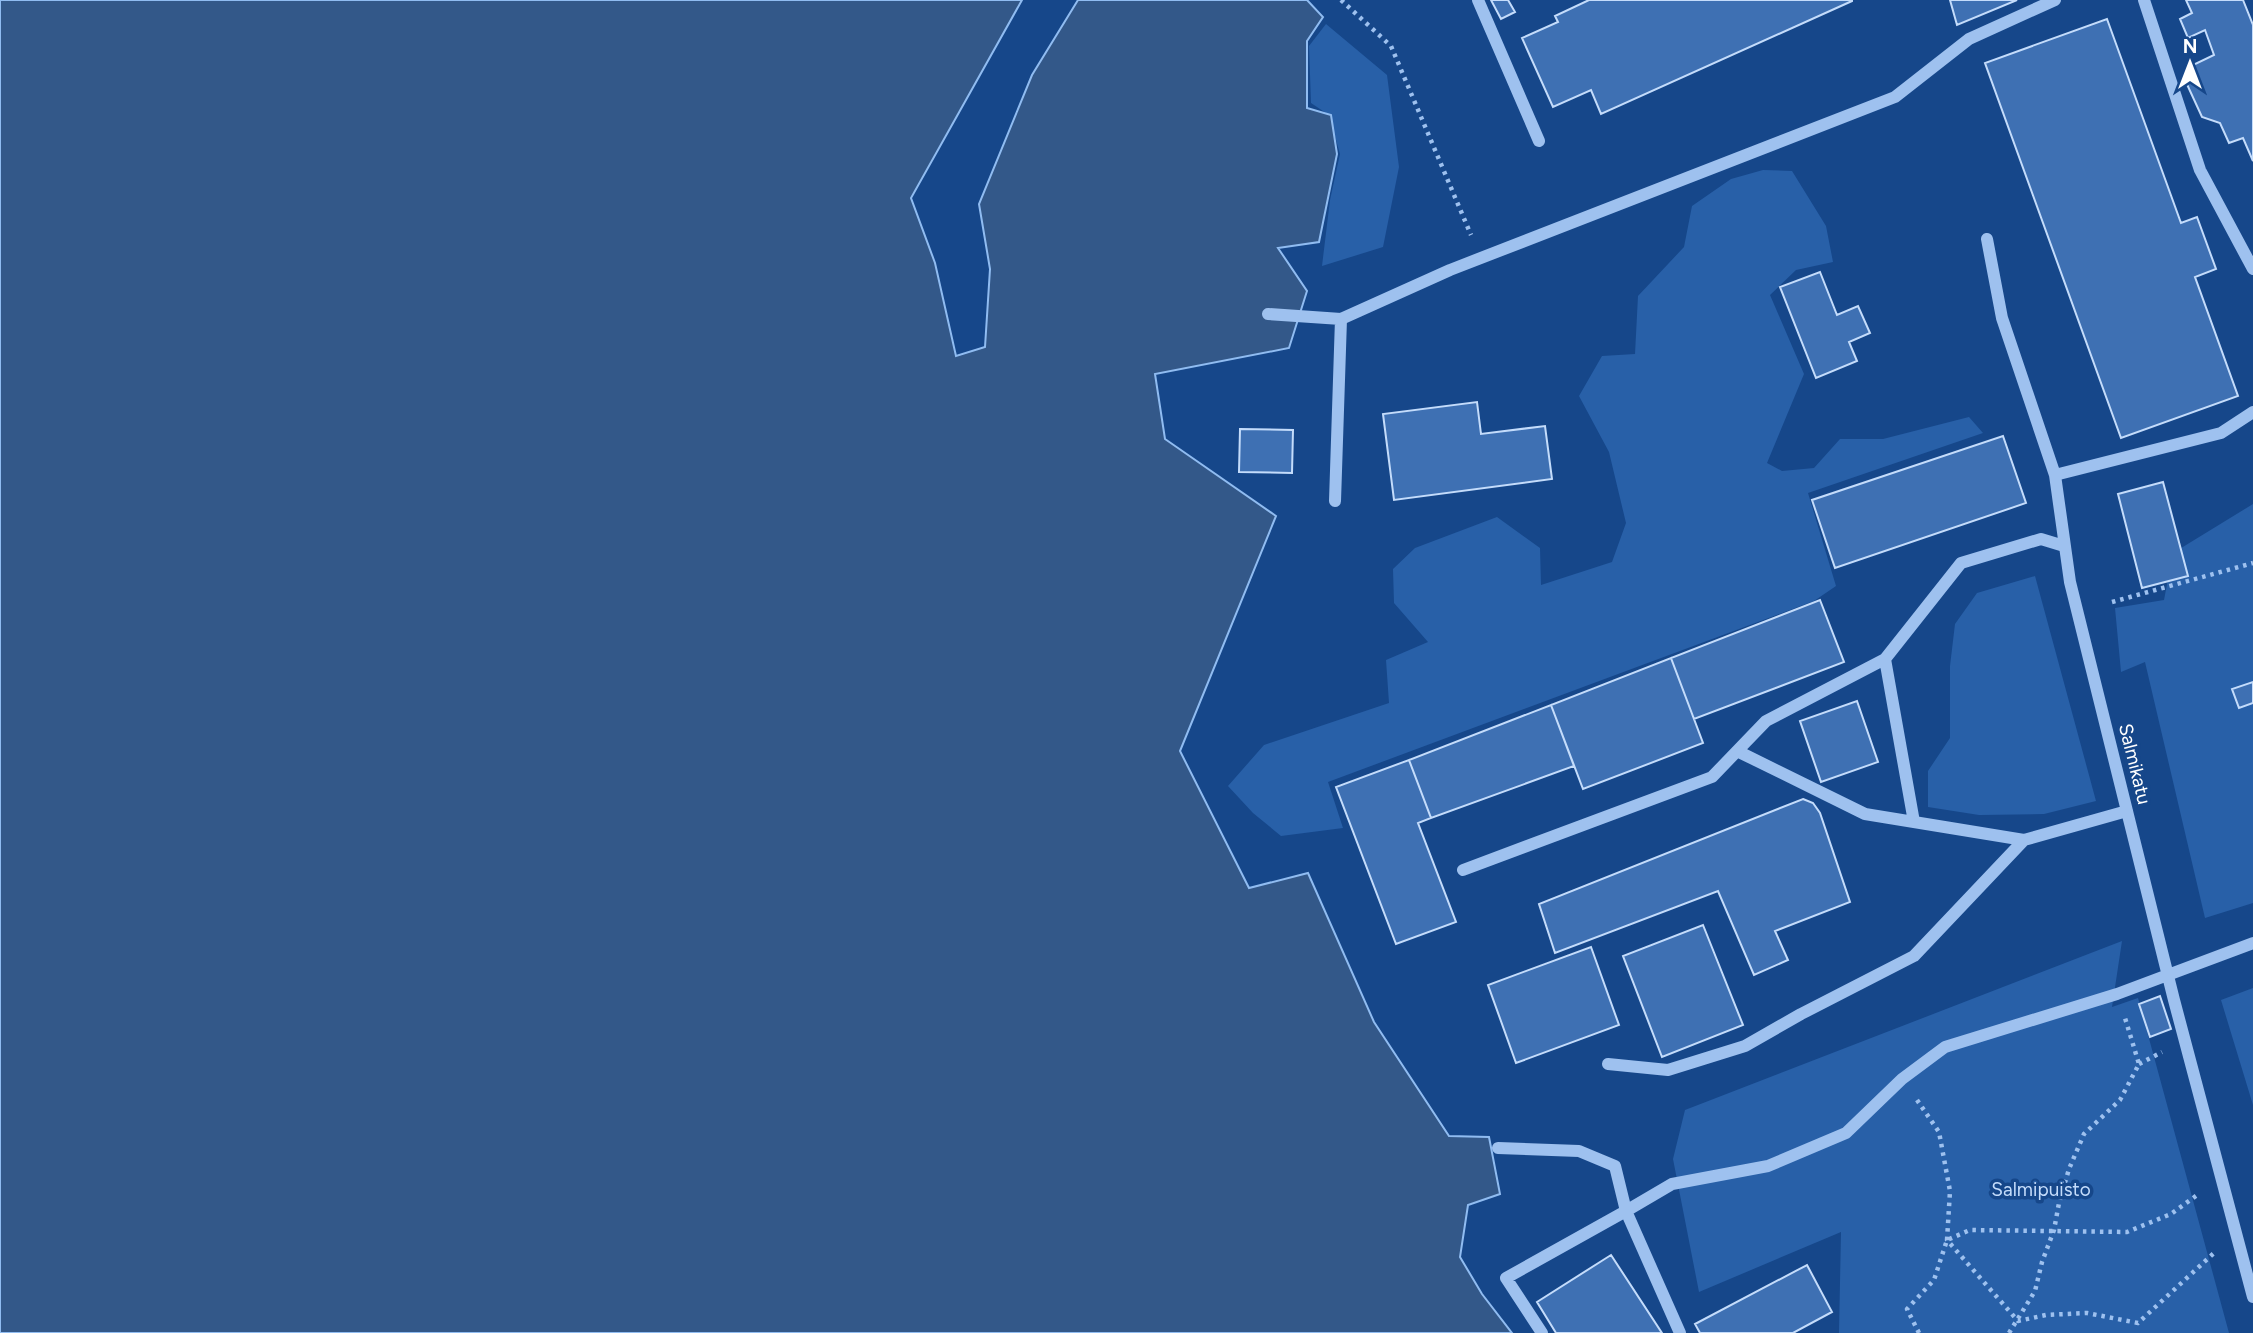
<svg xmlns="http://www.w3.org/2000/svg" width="2253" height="1333" font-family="Figtree,sans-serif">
<rect width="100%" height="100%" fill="#16478a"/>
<!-- green -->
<path fill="#2860a8" d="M1326,24L1387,75L1399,167L1383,247L1322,266L1330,200L1340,154L1329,115L1311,103L1309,46Z
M1763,170L1792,171L1826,226L1833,262L1796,270L1770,295L1804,374L1767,463L1782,471L1814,468L1840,439H1883L1969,417L1983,433L1808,493L1836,586L1814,601L1328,782L1343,828L1281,836L1253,813L1228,786L1264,745L1389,703L1386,660L1428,642L1394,603L1393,569L1415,548L1497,517L1540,548L1541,585L1612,562L1626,523L1609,452L1579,396L1602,356L1635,354L1638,296L1684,247L1692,206L1731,179Z
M2253,504V903L2205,918L2145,662L2121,672L2115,608L2164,600L2173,553Z
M2035,576L2096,801L2044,814L1979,815L1928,807V771L1950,738V666L1955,624L1977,593Z
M2122,941L2112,1007L2138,998L2229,1333H1839L1841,1232L1699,1292L1673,1159L1685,1110Z
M2253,988V1105L2221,1000Z"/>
<!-- water -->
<path fill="#335889" stroke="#90bcf1" stroke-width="2" d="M0,0H1022L911,198L935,263L956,356L985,347L990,269L979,204L1032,75L1078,0H1307L1323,17L1307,41V108L1331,115L1337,154L1319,242L1278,248L1307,291L1289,348L1155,374L1165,439L1276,516L1180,751L1249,888L1308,873L1374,1022L1449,1136L1489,1137L1500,1194L1468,1205L1460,1257L1482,1294L1512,1333H0Z"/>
<!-- building -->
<path fill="#3e70b3" stroke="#c4dcfb" stroke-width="2" d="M1491,0H1508L1515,12L1501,19Z
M1589,0H1852V1L1601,114L1591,90L1553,107L1522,38L1558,22L1555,16Z
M1950,0H2017L1957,25Z
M2186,0H2243L2253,25V161L2243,138L2229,143L2220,123L2202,117L2185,80L2193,65L2214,55L2205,30L2188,38L2180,19L2192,13Z
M2107,19L2181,223L2197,217L2216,269L2195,277L2238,396L2121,438L1985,63Z
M1820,272L1837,315L1858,306L1870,333L1849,342L1857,361L1816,378L1780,287Z
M1477,402L1481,434L1545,426L1552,479L1394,500L1383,414Z
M1240,429L1293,430L1292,473L1239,472Z
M2003,436L2026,503L1835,568L1812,500Z
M2163,482L2188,576L2142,588L2118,494Z
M1820,600L1844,662L1694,719L1671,658Z
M1671,658L1703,743L1583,789L1551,705Z
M2253,682V703L2239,708L2232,689Z
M1857,701L1878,762L1821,782L1800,721Z
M1551,705L1574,766L1431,818L1409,760Z
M1409,760L1431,818L1418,823L1456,922L1396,944L1336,787Z
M1803,799L1813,803L1820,813L1850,902L1775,931L1788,960L1754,975L1718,891L1555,953L1539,904Z
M1703,925L1743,1025L1662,1057L1623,956Z
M1591,947L1619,1025L1516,1063L1488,985Z
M2160,996L2171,1029L2150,1037L2139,1004Z
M1611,1255L1662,1333H1556L1537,1302Z
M1807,1265L1832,1312L1793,1333H1700L1695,1324Z"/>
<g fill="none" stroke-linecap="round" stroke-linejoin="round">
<!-- path -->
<path stroke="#9ec1ef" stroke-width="4.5" stroke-dasharray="3.5 5" stroke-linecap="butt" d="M1341,0L1391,46L1471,235
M2112,602L2253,563
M2139,1064L2162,1052
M1917,1100L1939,1132L1950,1191L1947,1240L2018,1321L2046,1315L2087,1313L2138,1323L2215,1252
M1919,1333L1907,1309L1934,1280L1947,1240L1970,1230L2127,1232L2171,1214L2200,1193
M2009,1333L2035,1291L2042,1262L2054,1230L2059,1203L2069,1169L2084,1134L2120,1100L2139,1064L2125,1018"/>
<!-- minor -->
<path stroke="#9ec1ef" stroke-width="12" d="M1478,0L1539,141
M2144,0L2200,170L2253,269
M1987,239L2002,318L2055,475L2070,582L2174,1000L2253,1297
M1268,314L1341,319L1450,270L1895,97L1969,39L2055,0
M2055,475L2221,433L2253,412
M1335,501L1341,319
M1885,659L1914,822
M1737,751L1865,814L2024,840L2127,811
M1463,870L1712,777L1766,721L1885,659L1961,563L2041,539L2064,546
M1608,1064L1668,1070L1745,1046L1801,1014L1914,956L2024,840
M1498,1148L1579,1151L1615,1166L1626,1211L1506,1278L1542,1333
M1680,1333L1626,1211L1672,1184L1768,1166L1846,1133L1902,1079L1945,1047L2117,994L2253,943"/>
</g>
<g text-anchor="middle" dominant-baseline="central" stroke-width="7" stroke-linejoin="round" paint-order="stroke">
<!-- street labels -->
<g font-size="19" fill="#fff" stroke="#16478a">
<text transform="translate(2135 764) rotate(76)">Salmikatu</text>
</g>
<!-- park labels -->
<g font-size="19" fill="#c4dcfb" stroke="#16478a">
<text x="2041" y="1189">Salmipuisto</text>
</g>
</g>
<!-- north arrow -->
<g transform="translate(2190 63)" stroke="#16478a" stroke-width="5" paint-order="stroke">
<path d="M0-5L12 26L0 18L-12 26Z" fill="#ffffff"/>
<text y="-10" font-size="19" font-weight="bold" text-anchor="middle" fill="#ffffff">N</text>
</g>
</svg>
